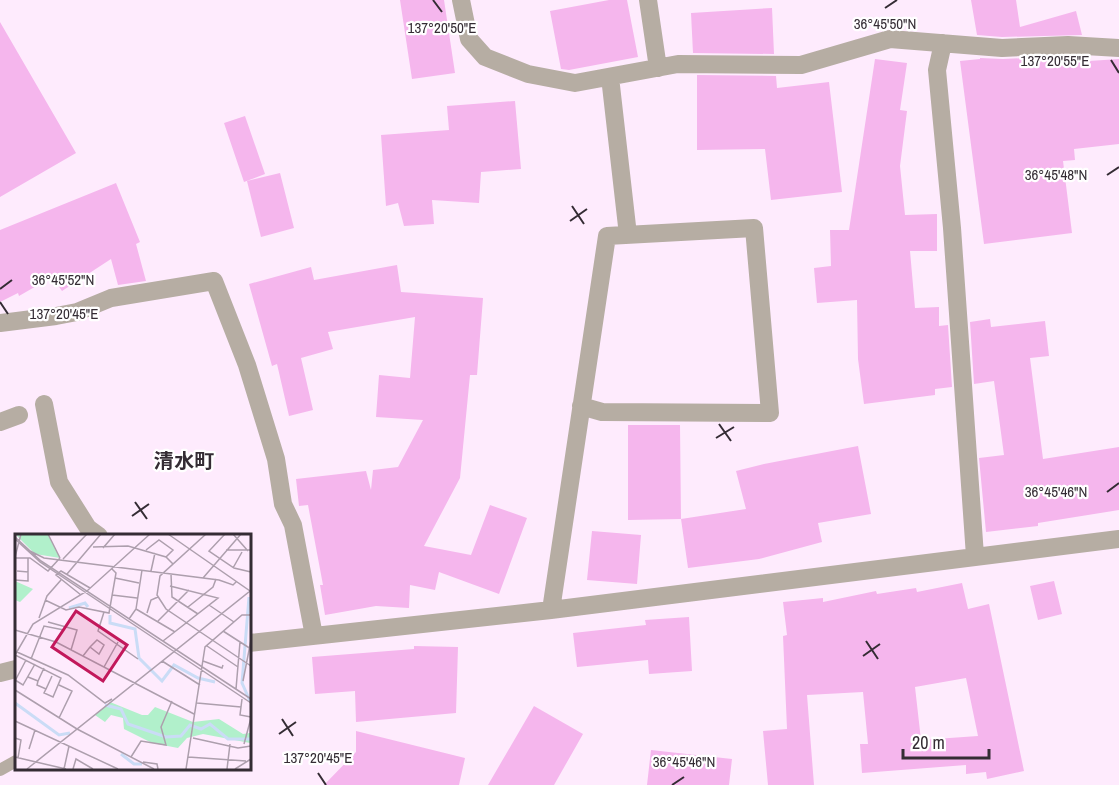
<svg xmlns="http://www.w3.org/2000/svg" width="1119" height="785" font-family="'Archivo Narrow','Noto Sans JP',sans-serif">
<rect width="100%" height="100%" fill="#feebfd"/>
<!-- building -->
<path fill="#f5b6ed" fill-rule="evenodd" d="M400,0H444L455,73L412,79Z
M609,0H627L638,57L569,70L561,69L550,11Z
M971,0H1016L1020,27L1076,11L1082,35L1002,37L977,35Z
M772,8L774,54L693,53L691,13Z
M0,22L76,153L0,197Z
M1068,56L1088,57L1089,61L1119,59V144L1074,149L1075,160L1063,161L1072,233L984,244L960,61L980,59V58L1003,59Z
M875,59L907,63L900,110L907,111L900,166L905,215L937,214V251H910L915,308L939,307V326L948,325L952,387L935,389V395L864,404L858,359L857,300L817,303L814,268L831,266L830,230H849Z
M697,75L776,76L777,88L829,82L842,192L771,200L765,149L697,150Z
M515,101L521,169L481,172L479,203L432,200L434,224L404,226L398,203L386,206L381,135L449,130L447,106Z
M245,116L265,174L244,182L224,123Z
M280,173L294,228L261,237L247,181Z
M116,183L140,242L136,244L146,281L118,285L111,259L62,291L52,277L19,296L18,293L0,302V230Z
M397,265L401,292L483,298L477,375H470L460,478L424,546L471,555L490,505L527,518L499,594L439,572L435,590L410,585L409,608L376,606L325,615L320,585H323L308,505L299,506L296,479L366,471L371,490L373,470L398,467L423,420L376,417L379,375L410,378L415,317L328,332L333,349L301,358L313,410L289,416L277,364L272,366L249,284L311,267L314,280Z
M990,319L991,327L1045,321L1049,356L1030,358L1043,459L1119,447V510L1038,523V526L986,532L979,458L1004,455L994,381L974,384L970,322Z
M628,425H680L681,519L628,520Z
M858,446L871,514L818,523L822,542L759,559L688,568L681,519L746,509L736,471L764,464Z
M592,531L641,535L637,584L587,580Z
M1054,581L1062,614L1038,620L1030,586Z
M962,583L968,609L989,604L1024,771L987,779L986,772L966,774V765L862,773L860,744H868L863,692L807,695L814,785H768L763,731L787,729L783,636L787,635L783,602L823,598V602L876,591L877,594L916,588L917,592ZM966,678L978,736L921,740L915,687Z
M689,617L692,671L649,674L648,660L577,667L573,633L646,625L645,620Z
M414,646L458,647L456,713L356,722L355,691L315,694L312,657L414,649Z
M534,706L583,734L554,785H488Z
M356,731L465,758L459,785H324L356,752Z
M651,750L732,759L729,785H647Z"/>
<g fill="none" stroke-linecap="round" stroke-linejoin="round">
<!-- lane -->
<path stroke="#b6ada3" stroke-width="12" d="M0,770L16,761"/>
<!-- street -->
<path stroke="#b6ada3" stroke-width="18" d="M461,0L469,39L485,57L528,74L575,83L678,64L801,65L890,39L1002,48L1068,45L1119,48
M648,0L658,68
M943,43L937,70L952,228L975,556
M610,77L628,235
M0,323L56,316L77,312L111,298L214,281L247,365L276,459L283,504L293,525L314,636
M44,404L59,482L88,528L99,536
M0,422L19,415
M551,610L607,236L754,228L770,413L602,412L581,406
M249,643L551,610L1119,539
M0,673L16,669"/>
</g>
<!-- ticks -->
<path fill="none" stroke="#342c34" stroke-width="2" d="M433,0L442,12M885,8L897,0M1111,60L1119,73M1107,175L1119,167M572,206L584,224M570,221L587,209M0,289L12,280M0,302L8,314M719,424L731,441M716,438L734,427M1107,492L1119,483M135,502L147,519M132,516L149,504M866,641L878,659M863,656L880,644M282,719L293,736M279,734L296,722M318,773L326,785M672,785L684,777"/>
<g text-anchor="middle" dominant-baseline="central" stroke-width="4.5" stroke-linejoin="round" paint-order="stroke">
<!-- neighbourhood labels -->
<g font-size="20" font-weight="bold" fill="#342c34" stroke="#fff">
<text x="184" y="460">清水町</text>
</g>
</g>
<!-- overview -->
<g transform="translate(15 534)">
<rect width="236" height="236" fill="#feebfd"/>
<path d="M0,0H33L45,24L20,20ZM0,47L18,55L5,68L0,66ZM95,168L127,181H133L140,173L178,188L204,185L228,200L235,199V209L188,200L172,204L163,214L137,209L109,195L108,184L96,181L90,188L80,181Z" fill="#b1f0cb"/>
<path fill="none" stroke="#cadcf6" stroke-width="3" d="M234,63L227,149L235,167M54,74L70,69L73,73M95,81V89L120,95L124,124L147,147L159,131L183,144L200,148M0,169L44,201L55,199M90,171L106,175L113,190L151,203L166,202L175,191L186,195L195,190L213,205H236M106,220L119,230H127"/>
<path fill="none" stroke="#ad9fad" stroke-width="1.5" d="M33,0L45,24M191,0L145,42L142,61L151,75L236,132M210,0L194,17L219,34L236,38M218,0L233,17M0,3L26,27L236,165M0,5L25,28L236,169M78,13L113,12L151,23L158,30M88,14L100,0M13,16L29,24L204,46L218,51L221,48M131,16L144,6L158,16L151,23M211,16H236M0,23L6,0M0,24H15L33,37L45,24M48,25L72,0M218,34L227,18M2,37L13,38V24M136,37L140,19M52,40L86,0M156,40L157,63L183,80M100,44L124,49M188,44L226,0M0,46L13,47V38M66,61L41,41L46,37L75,54M97,61L122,64M30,66L51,76L64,73L94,79L101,39L97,35M194,71L219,88M173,73L198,53L201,45M121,75L160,98M89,78L83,97L123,125M132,79L136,66L143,63M24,84L32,62L46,46M114,85L121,75L127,36M143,87L174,56M33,88L62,96L56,116M0,96L41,108L179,180M208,97L236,115M148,107L203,64L155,52M192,112L223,133M2,118L53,141L90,169L97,165M68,122L75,113L82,106L89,111L84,120L75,113M16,125L29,92L49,96M147,127L185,151M188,127L207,134L208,131M89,133L103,108M13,143L23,147L29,134M0,146L8,151L20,130M0,147L11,126M23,147L22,151L31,155L37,142M228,147L236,106M44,151L57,157L44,184M31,155L29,159L38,163L46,144L0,121L18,90L72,57L135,0M221,155L225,108M0,156L62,195L139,235M227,165L225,181L236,183M182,169L226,173M0,187L103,235M0,204L6,206L3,224M178,204L223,214L236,212M229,210L236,184M14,215L20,196M0,223L21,228M116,223L126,207L151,211L146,193L157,167M173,223L231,227M21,228L51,235M128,228L142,230L143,235M12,235L235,57L153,0M49,235L54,212M58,235L61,225L78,235M171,235L190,113L227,81H236M212,235L215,210M220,235L236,225"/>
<path fill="#c2185b" fill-opacity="0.15" stroke="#c2185b" stroke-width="3" d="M61,77L112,111L88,147L37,113Z"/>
<rect width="236" height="236" fill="none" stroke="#342c34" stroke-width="3"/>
</g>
<g font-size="15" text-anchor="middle" fill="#342c34" stroke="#fff" stroke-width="4.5" stroke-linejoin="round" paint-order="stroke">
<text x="885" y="29">36°45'50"N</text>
<text x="442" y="33">137°20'50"E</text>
<text x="1055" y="66">137°20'55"E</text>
<text x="1056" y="180">36°45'48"N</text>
<text x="63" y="285">36°45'52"N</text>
<text x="64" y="319">137°20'45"E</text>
<text x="1056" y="497">36°45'46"N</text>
<text x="318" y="763">137°20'45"E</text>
<text x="684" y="767">36°45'46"N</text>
</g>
<!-- scale -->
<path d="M903 749v9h86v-9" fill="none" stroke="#342c34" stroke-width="3"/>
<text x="912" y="749" font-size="18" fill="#342c34" stroke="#ffffff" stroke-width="4.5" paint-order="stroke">20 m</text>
</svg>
